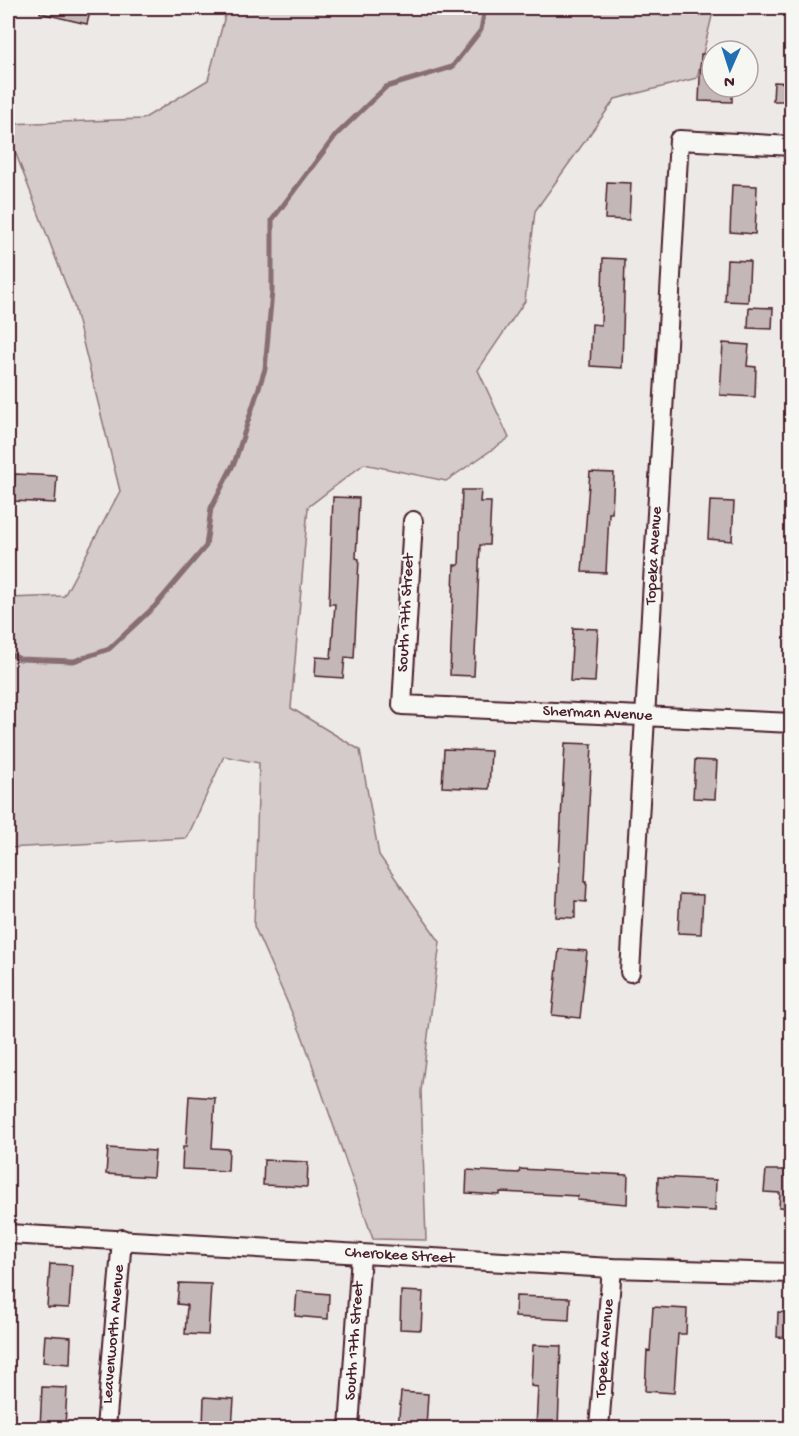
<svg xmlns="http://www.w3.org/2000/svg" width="799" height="1436" font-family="'Gochi Hand',sans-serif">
<rect width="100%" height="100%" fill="#ece9e6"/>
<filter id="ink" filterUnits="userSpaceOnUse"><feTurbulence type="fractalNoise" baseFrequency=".0167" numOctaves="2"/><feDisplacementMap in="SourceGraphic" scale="12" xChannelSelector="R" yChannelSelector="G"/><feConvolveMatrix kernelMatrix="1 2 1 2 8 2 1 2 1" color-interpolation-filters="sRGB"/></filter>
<g filter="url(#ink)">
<!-- green -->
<path fill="#d4cbca" stroke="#8f757a" stroke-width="1.5" d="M227,8H714L697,78L615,99L535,211L525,301L478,370L509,438L446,481L364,464L308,507L291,708L360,750L379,855L440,942L421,1091L426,1240L373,1239L303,1038L254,926L259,763L224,756L187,838L8,848V598L64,596L120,491L74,306L8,133V124L143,119L208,80Z"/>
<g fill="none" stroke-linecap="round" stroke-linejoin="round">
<!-- stream -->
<path stroke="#886e73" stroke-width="5" d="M8,653L20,659L74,661L109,649L155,606L206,546L211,508L235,461L265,369L272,291V220L336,135L386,87L452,67L481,30L485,8"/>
</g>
<!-- building -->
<path fill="#c4b7b7" stroke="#4a1f2b" stroke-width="1.5" d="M41,8H91L87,24L40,13Z
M701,54H712V87H732V102L699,101Z
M774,82L792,83V101H773Z
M607,182L631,183L629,220L605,219Z
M732,185L757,186L755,234L730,232Z
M603,258L625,259L622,368L590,366L592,324L601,325Z
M727,260L750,261L748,302L725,301Z
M749,307L773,308L772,329L748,328Z
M723,343L749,345L747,366L756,367L755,397L720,395Z
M590,472L614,473L612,513H609L606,573L582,572Z
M15,474L57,476L55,503L13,501Z
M462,490H481L480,502H491L489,545H480L474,676L450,675L454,565H459Z
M333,497L359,498L356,558L359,559L354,658L345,657L343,678L315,676L316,657L331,658L335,604H329Z
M710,501L734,502L732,541L708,539Z
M573,628L598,629L595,682L570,681Z
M565,743L592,744L585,881H587L586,902L575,901V918L556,917Z
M444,749L491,751L489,789L442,787Z
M695,760L717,761L715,799L693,798Z
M680,894L703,895L701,934L678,933Z
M559,949L587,951L580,1018L552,1015Z
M189,1096L215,1098L212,1148L229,1149L228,1171L182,1169L183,1147H186Z
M108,1148L155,1151L153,1177L106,1174Z
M264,1160L308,1162L307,1187L263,1185Z
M520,1169L628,1175L627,1204L577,1200L578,1196L500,1192V1195L466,1193L467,1170L519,1173Z
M766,1170H792V1208L779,1207L780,1193L764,1192Z
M658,1177L716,1180L715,1211L657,1208Z
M50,1264L72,1265L69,1308L47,1307Z
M179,1283L211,1284L208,1335L185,1334L187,1305L177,1304Z
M297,1291L329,1294L328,1319L295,1316Z
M401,1291L423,1292L421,1330L400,1329Z
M516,1296L570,1298L569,1320L515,1317Z
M653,1307L687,1309L686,1334H678L674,1393L645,1391L647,1350L650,1351Z
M778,1312L792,1313V1338L777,1337Z
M45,1335L71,1337L70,1364L43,1362Z
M533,1345L561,1346L558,1428H536L538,1387L531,1386Z
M42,1387L67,1388L65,1428H40Z
M401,1392L428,1394L426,1428H398Z
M204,1397L234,1399L232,1428H203Z"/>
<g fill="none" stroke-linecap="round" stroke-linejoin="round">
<defs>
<path id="service" d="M790,592H792"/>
<g id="minor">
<path id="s1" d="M413,521L402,705L792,723"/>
<path id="s2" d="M630,972L679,140L792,146"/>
<path id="s3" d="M8,1234L612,1268L792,1273"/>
<path id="s4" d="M106,1428L122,1239"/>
<path id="s5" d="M349,1428L361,1255"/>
<path id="s6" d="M599,1428L612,1268"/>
</g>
</defs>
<!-- service casing -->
<use href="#service" stroke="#4a1f2b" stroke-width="14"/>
<!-- minor casing -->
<use href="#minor" stroke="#4a1f2b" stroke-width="22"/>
<!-- service -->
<use href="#service" stroke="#f6f6f2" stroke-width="9"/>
<!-- minor -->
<use href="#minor" stroke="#f6f6f2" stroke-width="18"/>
</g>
</g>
<g text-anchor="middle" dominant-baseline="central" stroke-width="4.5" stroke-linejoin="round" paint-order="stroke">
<!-- street labels -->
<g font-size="16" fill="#4a1f2b" stroke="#f6f6f2">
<text stroke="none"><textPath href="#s2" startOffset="417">Topeka Avenue</textPath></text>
<text transform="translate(407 613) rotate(-87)">South 17th Street</text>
<text stroke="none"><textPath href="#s1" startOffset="380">Sherman Avenue</textPath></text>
<text stroke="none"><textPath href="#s3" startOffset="392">Cherokee Street</textPath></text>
<text stroke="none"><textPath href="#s4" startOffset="94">Leavenworth Avenue</textPath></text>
<text stroke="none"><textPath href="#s5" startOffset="87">South 17th Street</textPath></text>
<text stroke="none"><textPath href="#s6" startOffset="80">Topeka Avenue</textPath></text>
</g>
</g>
<!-- margin -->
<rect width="799" height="1436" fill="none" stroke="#f6f6f2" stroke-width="30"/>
<rect x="15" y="15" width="769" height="1406" fill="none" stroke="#4a1f2b" stroke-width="2" filter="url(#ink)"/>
<!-- north arrow -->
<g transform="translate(730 69) rotate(183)"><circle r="28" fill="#f6f6f2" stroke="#b1a0a2" stroke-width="1.5"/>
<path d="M0-4.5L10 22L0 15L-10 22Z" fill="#1f6fb2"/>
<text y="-9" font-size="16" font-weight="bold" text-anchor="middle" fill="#4a1f2b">N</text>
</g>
</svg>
